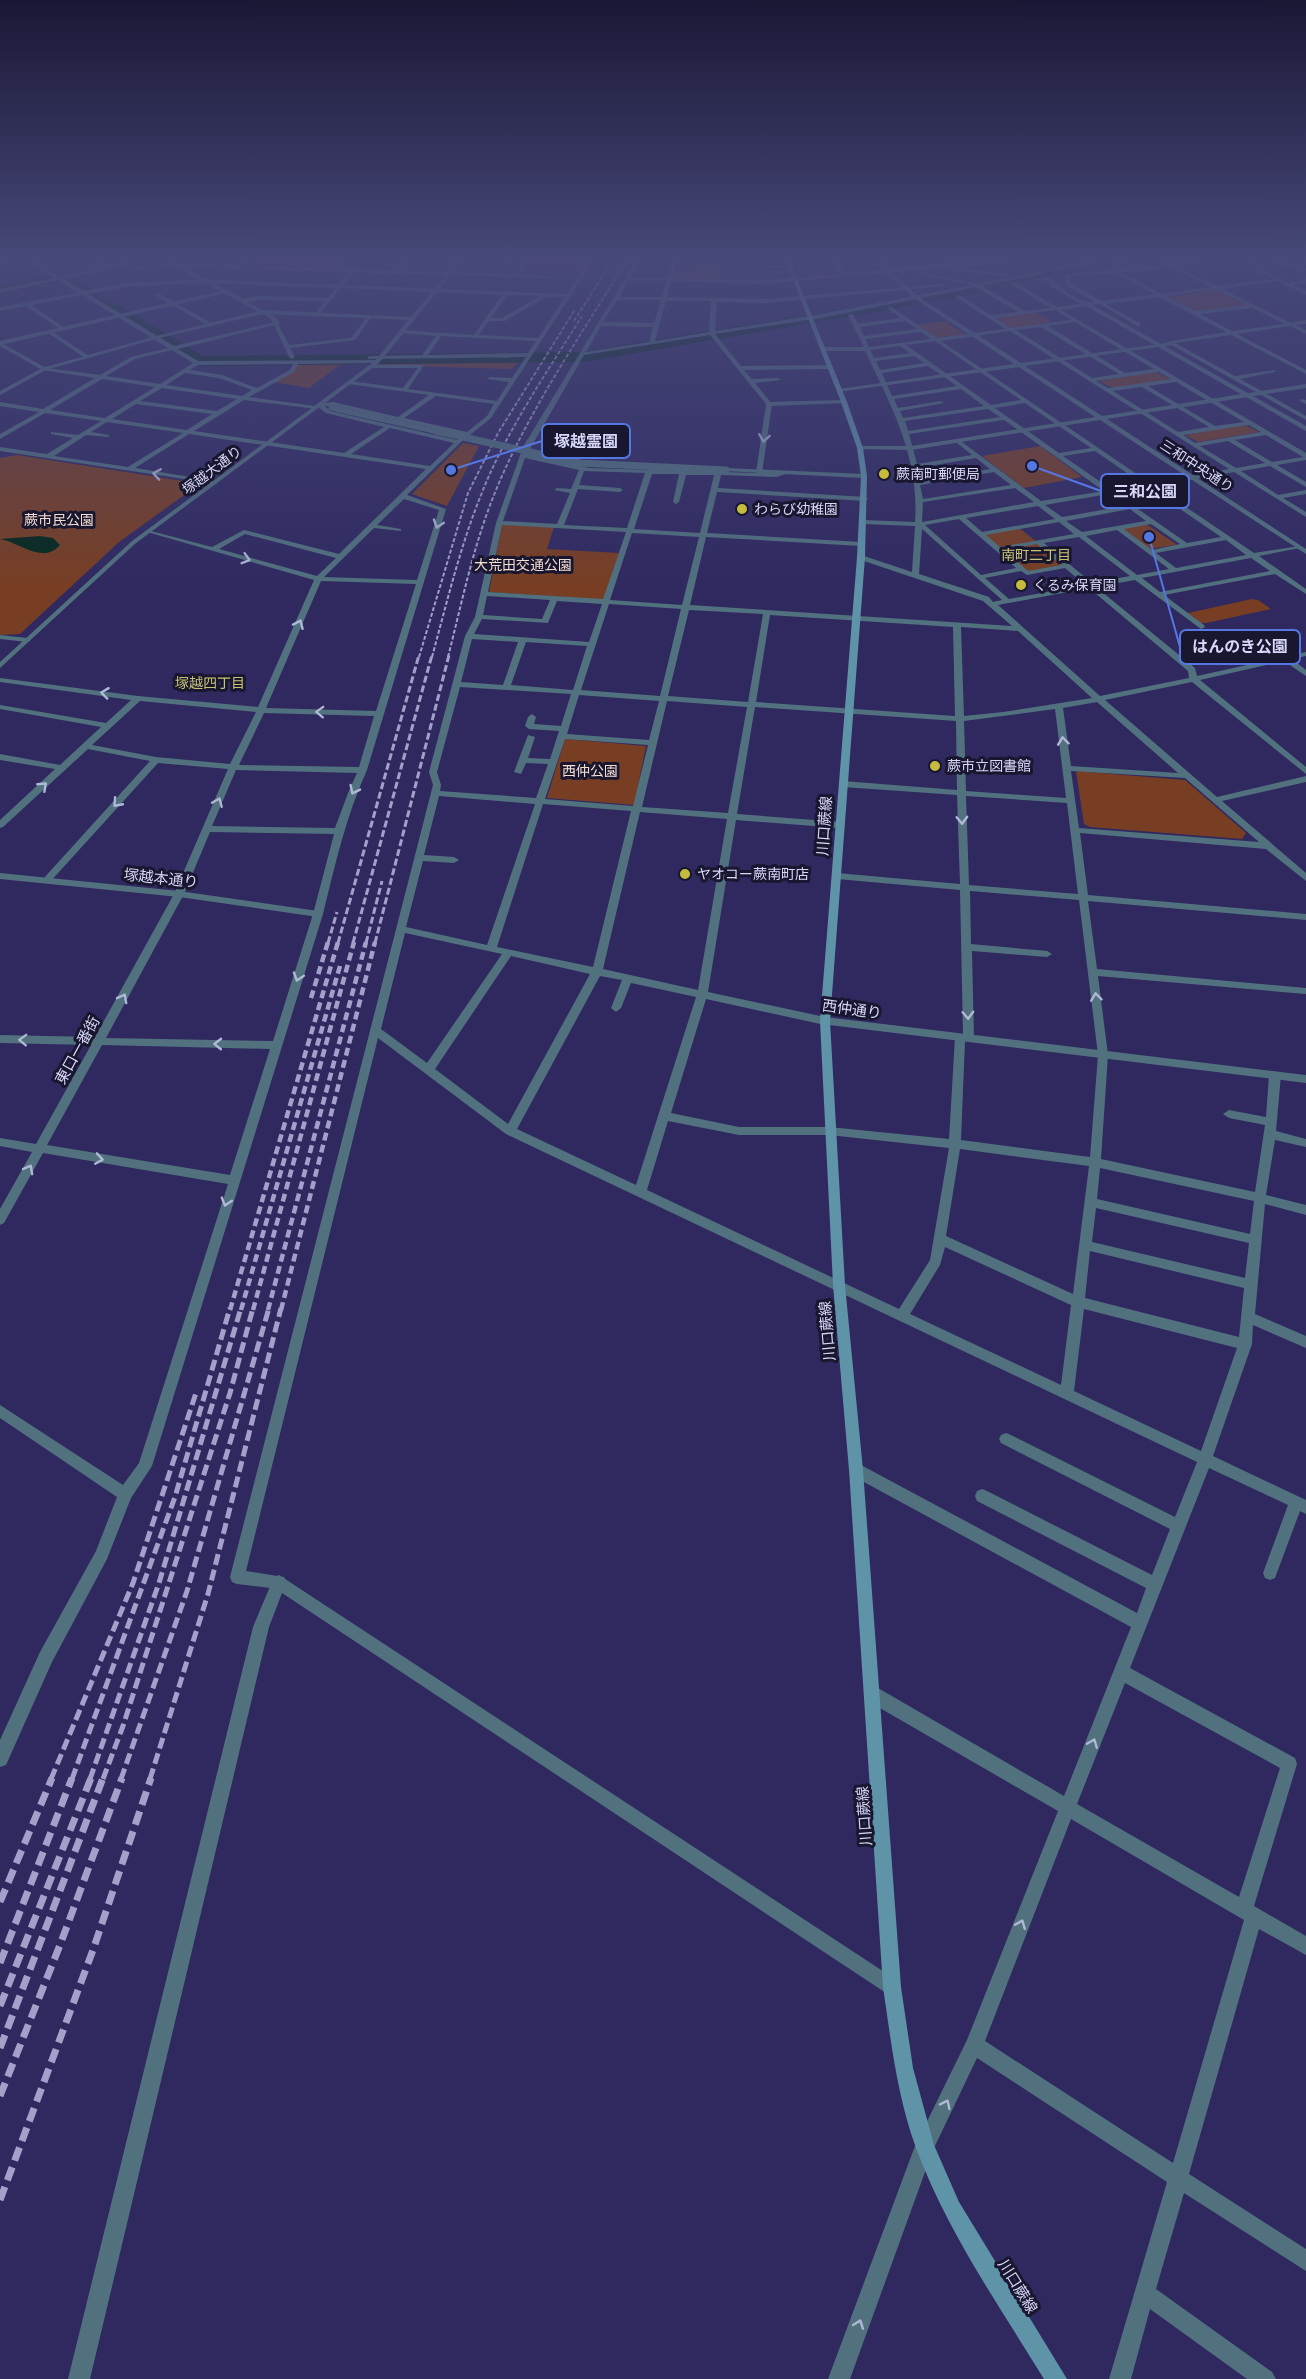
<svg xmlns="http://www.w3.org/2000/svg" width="1306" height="2379" font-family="'PT Sans Narrow','Noto Sans JP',sans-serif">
<rect width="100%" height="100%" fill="#2f2960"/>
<!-- green -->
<path fill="#783e23" d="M272,257H318L339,266L334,268L245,264Z
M533,260L586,263L582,271L528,268Z
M700,264L719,265L720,280L674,279L677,269H690L692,267H699Z
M1215,289L1248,305L1197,312L1168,297Z
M1035,312L1052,322L1012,328L996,317Z
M945,321L964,334L936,338L917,325Z
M521,358L512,369L378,365L385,360Z
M297,363H342L309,388L274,382L294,371Z
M1155,372L1170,379L1113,388L1099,381Z
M1245,425L1259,432L1198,442L1185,435Z
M463,443L479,446L447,506L412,494Z
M1040,446L1082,477L1024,488L982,456Z
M17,455L183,481L194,488L119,542L20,634L0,635V458Z
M502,524L554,527L547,549L619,553L603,600L489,592Z
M1146,524L1176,544L1175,545L1149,549L1123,528Z
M1018,527L1067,566L1027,573L980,534Z
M1252,599L1258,600L1271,609L1206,623H1201L1188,613Z
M565,739L646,746L634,805L547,798Z
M1076,771L1185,780L1246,833L1242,839L1090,827L1084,824Z"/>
<!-- water -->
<path fill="#04281b" d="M40,536L53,538L60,545C43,565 19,542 0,539Z"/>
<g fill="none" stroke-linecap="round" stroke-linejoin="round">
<!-- river -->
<path fill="#04281b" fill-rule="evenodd" d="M1116,257H1142L1135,261L930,303L583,362L200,366L63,283L56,282L0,294V286L56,274L72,277L203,356L583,352L930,295Z"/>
<!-- minor -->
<path fill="#51717e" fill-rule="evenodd" d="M22,257H33L30,259L60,277L104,267L88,257H93L109,266L136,261L138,262L63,279L84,291L126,283L199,280L175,266L128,269L126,268L170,264L159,257H164L207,280L338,285L350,271L320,257H326L355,270L343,285L567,294L592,257H596L491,418L460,443L407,495L446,509L367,770C346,816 335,865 323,914L152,1466L131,1498L107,1559L52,1662L6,1765L0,1767V1740L40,1652L96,1551L117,1497L0,1418V1405L123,1485L139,1463L228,1184L43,1153L4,1223L0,1225V1209L32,1152L0,1146V1138L36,1144L91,1045L0,1043V1035L95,1037L174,894L228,769L158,763L49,883H43V879L150,761L88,749L3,827L0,828V820L55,769L0,760V754L60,765L101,727L0,709V705L106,723L131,700L0,682V678L138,696L258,707L314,580L147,532V530L212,547L244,530L339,554L426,469L189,434L135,468L215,481L217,482V484L0,451V447L47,454L73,438L51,434V432L78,435L101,421L45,413L0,439V434L39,412L0,406V402L43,409L95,378L42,370L0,346V342L46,368L100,375L131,357L168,348L82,295L31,305L65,328L63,331L25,306L0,311V307L78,293L58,280L0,293V289L55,278L25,260L0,264V262ZM194,283H205L270,318L272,323L174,346L88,294L126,287ZM213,283L336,288L328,298L257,296L243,299ZM341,288L502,295L474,335L401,330L399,333L436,336L422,355L369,356L367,359L526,357L512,378L490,377L487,379L509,382L497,401L408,389L424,365H371L373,368H418L403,388L350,381L348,384L429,395L398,417L333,402L317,404V406L326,413L384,427L344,453L194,431L244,400L317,409L315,406L249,397L294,372L298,364L379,363L377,360L198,361L178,349L274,325L289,357L292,359L295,357L290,348L355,340L372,316H368L351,338L289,345L278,324L280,323L274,316L247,302L257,300L325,301L314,315L317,317ZM507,295L540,296L502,318H491ZM546,297H565L538,338L479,335L489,321H505ZM441,336L536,341L528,353L428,355ZM172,350L193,363L160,384L106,376L135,359ZM293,364L290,370L257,388L222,375L190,370L198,365ZM185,373L219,378L252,390L242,396L166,385ZM102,379L155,387L105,418L50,410ZM162,388L237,399L217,411L140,401ZM436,396L494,404L487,416L467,432L404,418ZM136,404L212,414L187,430L112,419ZM325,406H333L463,435L457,440L330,411ZM107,422L183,433L128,467L54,456L86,435L109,437V435L91,432ZM390,428L454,443L430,466L351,454ZM404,499L439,510L417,580L324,577L374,528L401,531V529L377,525ZM245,534L336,558L317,576L219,549ZM321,581L416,584L376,711L266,708ZM140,701L256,712L230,764L156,757L92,745ZM264,713L374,716L359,767L239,765ZM236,770L357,773L348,793L335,828L212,826ZM210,832L334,834L313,914L273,1041L106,1038L184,894ZM102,1045L270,1049L230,1175L47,1145Z
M260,257H269L227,266L225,265Z
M407,257H412L399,272H395Z
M528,257H532L519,276H515Z
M638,257H642L630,278H667L674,257H678L672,279L762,280L839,274L832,257H836L844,273L1034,257H1052L953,267L1011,275L1013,277L1115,257H1124L982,286L1025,311L1051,308L1012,285V283H1016L1057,307L1081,304L1052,287L1046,280L1037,281L1035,279L1049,277C1059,288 1080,304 1095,302L1066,285L1065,274L1167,265L1152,257H1158L1173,265L1224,257L1178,267L1217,286L1279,279L1277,281L1222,289L1291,323L1306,320V324L1296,325L1306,330V334L1290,326L1237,334L1306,370V374L1231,335L1175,343L1235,376L1275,370V372L1240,379L1306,416V420L1166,342L1226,332L1159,297L1106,304L1141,324L1139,327L1100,304L1092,305L1306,426V431L1086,306L1061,310L1306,453V460L1277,465L1306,482V487L1270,466L1241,471L1278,495L1306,490V494L1283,498L1306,512V517L1234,472L1155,486L1254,553L1300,546V548L1259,556L1306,589V594L1275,574L1164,595L1204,625L1205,627L1201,629L1135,580L1096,587L1195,668L1197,676L1306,652V656L1292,659L1306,670V676L1284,661L1200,680L1306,767V774L1192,682L1105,700L1217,797L1306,776V782L1222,801L1306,873V881L1266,849L1080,833L1088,895L1306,914V920L1088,901L1097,969L1306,988V994L1098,976L1108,1055L1101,1159L1255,1192L1265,1125L1229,1118L1223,1114L1229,1110L1266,1117L1269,1075L1275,1071L1281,1075L1276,1131L1306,1139V1147L1275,1140L1266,1195L1306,1205V1215L1265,1204L1255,1314L1306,1336V1348L1253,1325L1252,1344L1213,1456L1306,1500V1514L1300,1511L1275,1578L1270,1580L1265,1578L1263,1573L1288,1505L1209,1468L1130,1668L1295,1758L1297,1764L1254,1906L1306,1936V1955L1259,1929L1189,2174L1306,2249V2271L1184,2193L1156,2289L1272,2372L1276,2379H1247L1150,2309L1131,2379H1109L1167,2182L977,2058L933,2150L850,2379H828L915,2146L967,2040L1058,1811L866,1700L864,1694L866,1688L872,1686L878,1688L1064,1796L1131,1627L851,1475L849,1470L851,1465L856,1464L861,1465L1137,1613L1146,1588L977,1501L975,1496L977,1491L982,1489L987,1491L1152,1575L1170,1529L1001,1443L999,1439L1001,1435L1006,1433L1011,1435L1175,1517L1197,1462L506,1134L378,1038L246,1571L284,1577L287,1582L284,1587L279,1589L237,1584L232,1582L230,1577L433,785L429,772L465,636L475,617L496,523L523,447ZM940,268L1010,277L978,284L920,272L918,274L972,285L821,314L715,331L717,302L766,303L946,286L943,284L766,299L667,297L671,281L762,284ZM1172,268L1211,287L1161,294L1120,272ZM1114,273L1155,294L1101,301L1070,283V276ZM628,281H666L662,297H619ZM976,287L1018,312L991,315L959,295L954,296L1005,329L937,338L890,306L888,309L901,318L858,324L853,314L848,315L864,347H823L820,349L823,351H865C891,405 920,458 915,522L863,520L860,522L863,524L915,526L912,572L861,555H858V559L983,601L1012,626L690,605L706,537L861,546L865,544L861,542L707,533L717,492L865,501L868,499L865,497L718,488L721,475L776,477L786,474L783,472L762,473L772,404L755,383L781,380L778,378L752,379L744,370L830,369L833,367L830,365L741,366L715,334L821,318ZM1216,289L1247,305L1195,311L1165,296ZM617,300H661L654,323L603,322ZM666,301H711L709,332L655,341ZM1253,308L1285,324L1232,331L1200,314ZM1055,310L1071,320L1011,328L996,318ZM905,321L917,329L864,336L860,327ZM1075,322L1154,369L1125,373L1048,326ZM601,326L653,327L649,342L586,352ZM1041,327L1119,374L1092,378L1016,330ZM1010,331L1229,469L1150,483L941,341ZM921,332L931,339L869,347L865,339ZM710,335L766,404L756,473L589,468L527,454L584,355ZM935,341L1021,400L991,405L906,345ZM900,346L910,353L874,358L870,350ZM914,356L924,363L880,370L876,361ZM928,366L957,386L892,396L882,373ZM1159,372L1171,379L1108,388L1096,381ZM1176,382L1244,422L1215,426L1148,386ZM1142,387L1209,427L1178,432L1113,391ZM961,389L984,406L903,418L900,411L944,403L941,401L898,408L894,399ZM1025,403L1091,448L1059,453L995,408ZM988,409L1000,417L908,431L905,421ZM1004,420L1104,491L1041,501L958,439L956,440V442L972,455L917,464L909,434ZM1249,425L1261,432L1195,443L1183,435ZM1266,435L1303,457L1272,462L1235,440ZM1228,441L1265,463L1236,468L1200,446ZM1095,451L1143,484L1111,489L1063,456ZM525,458L579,470L571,489L557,488L554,490L570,493L557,524L503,521ZM976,458L990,469L920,481L918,468ZM584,471L645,473L627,528L564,525L578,489L620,492L623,490L620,488L579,485ZM994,472L1011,485L923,499L920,485ZM652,474H679L673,502L676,504L679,502L686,475H714L700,533L634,529ZM1148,487L1221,537L1187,543L1115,493ZM1015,488L1034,502L922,522L923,502ZM1108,494L1125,506L1062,517L1045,505ZM1038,506L1055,519L982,532L966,518ZM1130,509L1146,521L1082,532L1066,521ZM959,519L1016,568L981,575L925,525ZM1059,522L1074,534L1000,547L986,535ZM1151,524L1180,544L1152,550L1124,529ZM502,525L626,532L603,599L488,592ZM922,529L1002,600L993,602L989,597L919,574ZM1117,530L1169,569L1137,575L1086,536ZM632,533L699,537L682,605L610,600ZM1079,537L1130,576L1092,583L1044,543ZM1226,540L1246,555L1176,568L1156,553ZM1037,544L1061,565L1028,571L1004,550ZM1251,558L1270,571L1160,592L1142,578ZM1065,568L1085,585L1009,599L985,578L1021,571L1027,575ZM1089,588L1188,671L1189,678L1100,696L998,605ZM487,596L550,600L542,619L483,615ZM557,601L602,604L589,642L474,634L482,619L548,623ZM609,604L681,609L660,696L581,690ZM689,610L763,614L748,702L668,696ZM770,615L953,627L955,716L756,702ZM961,627L1018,631L1092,698L1003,712L964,716ZM472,639L518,642L503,685L461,682ZM526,642L587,646L573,690L511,685ZM460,687L571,694L561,726L534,724L536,717L532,714L528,717L525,726L529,729L559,731L550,759L528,758L535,737L528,735L514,772L521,774L526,763L548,764L536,798L440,791L441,785L437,772ZM579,695L659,701L649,740L567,734ZM667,701L747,707L728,813L642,807ZM1097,702L1178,773L1071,766L1063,708ZM755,707L956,721L957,790L843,781L839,784L843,787L957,795L960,884L837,873L832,876L837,879L960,890L963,1034H956L955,1037L949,1139L829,1127H739L671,1113L706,999L825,1025L830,1021L825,1017L708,992L736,820L840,828L845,825L840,822L737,814ZM1055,709L1066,798L966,791L964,721ZM565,739L648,745L633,806L545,799ZM1071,771L1185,778L1259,842L1079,828ZM439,796L535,804L487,945L406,927L423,861L454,863L459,860L454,857L424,855ZM966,796L1067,803L1078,894L969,885ZM543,804L631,811L593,967L497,947ZM640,812L727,819L698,990L603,969ZM970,891L1079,900L1098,1055L1090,1157L961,1140L965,1041H973L974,1038L972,951L1047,957L1052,954L1047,951L971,944ZM405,933L502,954L427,1063L381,1029ZM511,956L590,974L508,1124L435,1069ZM600,976L622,980L611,1008L616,1012L621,1008L631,983L696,997L636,1185L517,1129ZM668,1121L739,1135H829L949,1148L930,1260L899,1309L647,1190ZM960,1149L1089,1166L1073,1294L946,1236ZM1100,1168L1254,1201L1250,1234L1097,1199ZM1096,1208L1249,1243L1245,1278L1092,1242ZM945,1247L1071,1305L1061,1385L910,1314L940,1265ZM1090,1251L1244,1288L1239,1337L1085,1298ZM1084,1309L1237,1348L1201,1451L1074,1391ZM1125,1683L1280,1768L1239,1897L1077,1804ZM1071,1819L1244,1920L1173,2163L985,2041Z
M1141,257H1150L1114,265L1112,264Z
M1290,257H1296L1306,261V264Z
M791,266L789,268H722L724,267Z
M1306,279V283L1286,286L1283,284Z
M158,293L213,324L214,325L209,326L156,296Z
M50,330L89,356V358H85L48,333Z
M1300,399L1306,400V404L1300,401Z
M0,635L27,638L31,640L27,642L0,639Z"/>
<!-- tertiary -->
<path fill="#51717e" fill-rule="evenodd" d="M153,257H161L136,263L134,262Z
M461,257H465L453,272L582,278L580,279L451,275L379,363L136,543L0,668V662L132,541L375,361L408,320L263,314L159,338L46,370L2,394L0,395V391L42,368L156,336L263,310L411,317L446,275L175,266L173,264L448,272Z
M879,257H883L889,270L919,297L1021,363L1174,342L1172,345L1025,366L1102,416L1306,384V388L1107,419L1306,549V554L1100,420L911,450L858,449V447L860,446H911L1095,417L1019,367L837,392L839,389L1014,364L915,299L885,272Z
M1230,257H1236L1306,291V295Z
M1248,257H1256L1306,269V271Z
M225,290L227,293L0,345V341Z
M844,400L846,403L769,406L766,404L769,402Z
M726,468L864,474L867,476L864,478L724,471L723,470Z
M0,873L179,891L318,911L323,914L318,917L179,897L0,879Z
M825,1017L1306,1075V1083L821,1024L820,1021Z
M279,1575L898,1981L901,1987L898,1993L892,1996L886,1993L282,1593L269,1627L90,2379H68L253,1627L274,1577Z"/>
<!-- secondary -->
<path fill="#5f93a8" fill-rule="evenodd" d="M784,257H788L847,402L863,448L867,476L865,557L830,1021L845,1285L863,1470L901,1987L913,2068L934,2145L959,2202L1067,2379H1044C998,2304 947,2231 916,2148C897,2096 891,2041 883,1987L849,1470L833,1285L820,1021L857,557L861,476L857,448L841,402Z"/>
<!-- rail-far4 -->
<path stroke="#a3a1ca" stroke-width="2" stroke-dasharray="4 2" stroke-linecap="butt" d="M574,321L615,257
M419,657L468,493L498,433L574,311
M432,657C447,602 460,547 481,495C506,431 546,374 582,316
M448,657C462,602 473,547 494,495C528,410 582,334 629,257"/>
<!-- rail-far3 -->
<path stroke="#a3a1ca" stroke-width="3" stroke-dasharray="7 3" stroke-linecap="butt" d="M328,943L337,912
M338,943L419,655
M353,943L432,655
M366,943L382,881
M375,943L449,655"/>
<!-- rail-far2 -->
<path stroke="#a3a1ca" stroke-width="4.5" stroke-dasharray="8 4.5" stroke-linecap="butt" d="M311,998L328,942
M230,1310L338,942
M241,1310L340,966
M253,1310L354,942
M268,1310L366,942
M281,1310L375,942"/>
<!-- rail-far1 -->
<path stroke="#a3a1ca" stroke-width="5" stroke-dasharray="11 5" stroke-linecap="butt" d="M51,1779L133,1583L196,1393
M72,1779L175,1497L230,1308
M90,1779L159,1583L241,1308
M103,1779L123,1726L230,1393L253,1308
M121,1779L187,1591L269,1308
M150,1779L208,1594L281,1308"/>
<!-- rail -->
<path stroke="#a3a1ca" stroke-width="7" stroke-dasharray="14 7" stroke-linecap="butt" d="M0,1902L52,1778
M0,1963L72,1778
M0,2006L91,1778
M0,2048L103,1778
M0,2096L60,1945L122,1778
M0,2200L93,1950L151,1778"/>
<!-- tertiary-bridge-far1 -->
<path stroke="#51717e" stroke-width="5" d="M331,408L443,433"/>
<!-- tertiary-bridge -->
<path stroke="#51717e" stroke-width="7" d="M436,431L580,463L726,470"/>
</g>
<!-- one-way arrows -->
<defs><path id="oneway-chevron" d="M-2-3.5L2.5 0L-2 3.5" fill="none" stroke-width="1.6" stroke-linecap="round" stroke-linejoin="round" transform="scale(1.5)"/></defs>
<g stroke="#afb8d4">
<use href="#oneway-chevron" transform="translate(764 438) rotate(99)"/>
<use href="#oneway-chevron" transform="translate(157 474) rotate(-171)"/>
<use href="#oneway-chevron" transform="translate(438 524) rotate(108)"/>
<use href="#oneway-chevron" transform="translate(246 559) rotate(16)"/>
<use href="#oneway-chevron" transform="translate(299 624) rotate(-66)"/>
<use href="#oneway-chevron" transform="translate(105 693) rotate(-173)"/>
<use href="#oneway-chevron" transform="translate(320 712) rotate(-178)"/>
<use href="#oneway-chevron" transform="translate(1063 741) rotate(-97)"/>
<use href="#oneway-chevron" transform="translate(43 786) rotate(-43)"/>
<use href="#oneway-chevron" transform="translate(354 790) rotate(116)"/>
<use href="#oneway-chevron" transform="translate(218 802) rotate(-67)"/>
<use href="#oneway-chevron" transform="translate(117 803) rotate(132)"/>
<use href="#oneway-chevron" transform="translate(962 820) rotate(88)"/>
<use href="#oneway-chevron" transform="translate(298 977) rotate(108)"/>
<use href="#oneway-chevron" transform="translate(1096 997) rotate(-97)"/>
<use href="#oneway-chevron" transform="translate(123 998) rotate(-62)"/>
<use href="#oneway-chevron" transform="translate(968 1015) rotate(88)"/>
<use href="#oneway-chevron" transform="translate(23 1040) rotate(-178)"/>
<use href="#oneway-chevron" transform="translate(218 1044) rotate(-179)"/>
<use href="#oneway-chevron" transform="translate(99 1159) rotate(9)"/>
<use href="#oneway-chevron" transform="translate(29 1169) rotate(-61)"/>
<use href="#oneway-chevron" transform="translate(226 1202) rotate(107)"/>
<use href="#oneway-chevron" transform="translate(1093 1743) rotate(-68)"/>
<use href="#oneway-chevron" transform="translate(1021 1924) rotate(-68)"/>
<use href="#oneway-chevron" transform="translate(946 2104) rotate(-64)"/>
<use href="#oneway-chevron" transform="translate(859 2324) rotate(-70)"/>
</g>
<!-- sky -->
<linearGradient id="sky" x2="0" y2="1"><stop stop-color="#1a1735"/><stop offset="0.44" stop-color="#47497a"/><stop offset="1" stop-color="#47497a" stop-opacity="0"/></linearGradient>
<rect width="1306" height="590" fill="url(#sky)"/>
<!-- markers -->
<g fill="#c5bc3d" stroke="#19172f" stroke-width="2">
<circle cx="884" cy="474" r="6"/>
<circle cx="742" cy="509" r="6"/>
<circle cx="1021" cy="585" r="6"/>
<circle cx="935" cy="766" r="6"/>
<circle cx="685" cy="874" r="6"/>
</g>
<g text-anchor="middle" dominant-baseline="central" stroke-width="6" stroke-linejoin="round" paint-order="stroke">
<!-- far-street labels -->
<g font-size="14" fill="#d7d7f9" stroke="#19172f">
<text transform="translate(1197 466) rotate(33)">三和中央通り</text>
<text transform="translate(212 470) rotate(-37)">塚越大通り</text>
</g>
<!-- far-poi labels -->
<g font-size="14" fill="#d7d7f9" stroke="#19172f" text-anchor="start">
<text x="896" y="474">蕨南町郵便局</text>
<text x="754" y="509">わらび幼稚園</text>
<text x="1033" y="585">くるみ保育園</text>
<text x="947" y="766">蕨市立図書館</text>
<text x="697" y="874">ヤオコー蕨南町店</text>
</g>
<!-- far-park labels -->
<g font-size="14" fill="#f4ddd2" stroke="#19172f">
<text x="59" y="520">蕨市民公園</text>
<text x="523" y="565">大荒田交通公園</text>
<text x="590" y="771">西仲公園</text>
</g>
<!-- far-neighbourhood labels -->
<g font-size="14" fill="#c9c375" stroke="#19172f">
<text x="1036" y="555">南町二丁目</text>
<text x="210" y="683">塚越四丁目</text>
</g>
<!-- street labels -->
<g font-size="15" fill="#d7d7f9" stroke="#19172f">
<text transform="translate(824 826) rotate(-86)">川口蕨線</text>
<text transform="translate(161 878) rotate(6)">塚越本通り</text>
<text transform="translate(852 1009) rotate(8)">西仲通り</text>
<text transform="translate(77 1050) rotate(-61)">東口一番街</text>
<text transform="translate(827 1331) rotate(-95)">川口蕨線</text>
<text transform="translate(864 1816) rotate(-94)">川口蕨線</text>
<text transform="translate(1018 2286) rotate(58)">川口蕨線</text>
</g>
</g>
<!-- callouts -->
<path fill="none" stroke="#5577e2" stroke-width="2" d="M451 470L542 441M1032 466L1101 491M1149 537L1180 647"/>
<g fill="#5577e2" stroke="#19172f" stroke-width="2">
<circle cx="451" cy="470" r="6"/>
<circle cx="1032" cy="466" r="6"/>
<circle cx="1149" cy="537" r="6"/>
</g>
<g fill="#19172f" stroke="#5577e2" stroke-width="2">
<rect x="542" y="424" width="88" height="34" rx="6"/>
<rect x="1101" y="474" width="88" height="34" rx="6"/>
<rect x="1180" y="630" width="120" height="34" rx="6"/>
</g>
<g font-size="16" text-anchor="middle" font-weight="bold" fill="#d7d7f9">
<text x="586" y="447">塚越霊園</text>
<text x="1145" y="497">三和公園</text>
<text x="1240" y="652">はんのき公園</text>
</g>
</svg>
